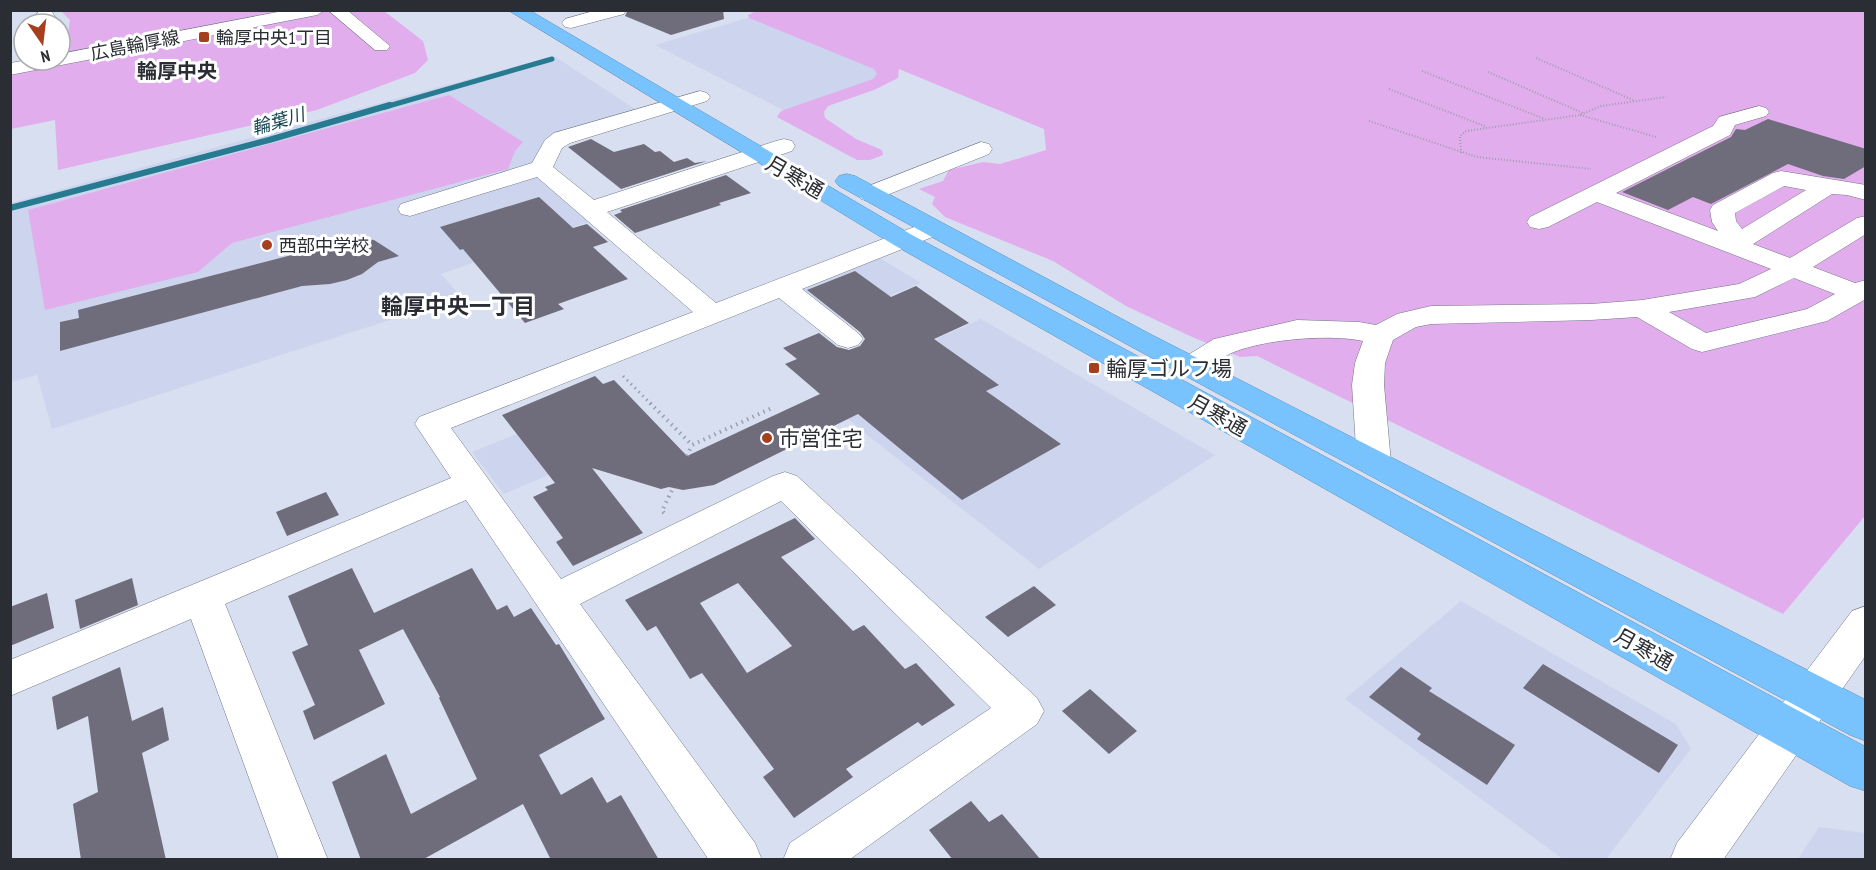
<svg xmlns="http://www.w3.org/2000/svg" width="1876" height="870" font-family="'PT Sans Narrow','Noto Sans JP',sans-serif">
<rect width="100%" height="100%" fill="#d8dff0"/>
<!-- built -->
<path fill="#ccd5ed" d="M751,17L897,74L787,112L655,45Z
M554,56L649,118L565,143L547,169L605,216L441,274L461,297L52,429L37,375L11,382L10,203Z
M880,258L921,283L835,318L798,291Z
M981,319L1215,455L1039,569L862,431L818,392Z
M554,419L586,459L504,494L472,452Z
M1461,601L1676,724L1691,749L1606,859H1563L1345,699Z
M1819,827L1865,833V859H1798Z"/>
<!-- green -->
<path fill="#e2aded" d="M60,10H269L273,13L292,10L384,11L423,41L428,60L415,73L317,110L58,170L55,120L11,129L10,64L24,59L60,60V41L68,34L70,20Z
M758,10L1865,11V516L1783,614L1257,356L1240,357L1190,336L1126,306L1053,261L945,217L932,204L935,197L919,189L943,181L949,170L983,162L1000,164L1046,150L1044,129L899,69L898,78L874,90L828,106L824,112L825,118L856,139L882,150L883,155L870,160H857L777,117L781,111L873,79L877,74L874,69L749,18L748,15Z
M449,95L523,142L515,151L508,169L232,243L198,272L45,310L28,210Z"/>
<g fill="none" stroke-linecap="round" stroke-linejoin="round">
<!-- stream-far1 -->
<path stroke="#267b91" stroke-width="5" d="M385,107L552,59"/>
<!-- stream -->
<path stroke="#267b91" stroke-width="6" d="M10,208L269,140L390,105"/>
</g>
<!-- building -->
<path fill="#6f6c7c" fill-rule="evenodd" d="M628,10H723L724,19L671,35L625,16Z
M1768,119L1866,149V166L1844,179L1823,176L1788,164L1711,204L1693,197L1668,210L1622,192L1731,137L1736,129L1745,130Z
M591,139L614,152L644,144L655,152L660,151L674,162L687,158L695,163L707,161L621,189L568,147Z
M726,175L751,193L719,203L721,205L635,233L614,215L622,212L620,210Z
M539,197L573,228L587,224L608,242L593,247L628,279L558,304L564,309L525,323L463,249L460,250L440,227Z
M349,237L374,240L399,256L378,262L362,274L347,280L330,284L302,286L60,351V322L79,318L78,310L288,256L317,242Z
M855,271L891,297L916,286L969,323L934,339L999,385L986,391L1061,444L962,500L858,414L714,485L683,490L669,487L661,489L592,468L643,533L573,566L556,542L563,538L533,497L548,490L545,487L555,483L502,415L595,376L603,384L614,380L687,456L820,394L785,364L797,359L783,348L819,333L837,347L849,350L860,346L865,339L860,332L807,290Z
M326,492L339,515L287,536L276,512Z
M795,518L815,539L781,557L853,631L864,625L905,669L916,663L955,705L922,726L918,722L846,769L853,777L794,818L763,777L774,769L702,673L690,679L656,626L647,631L625,600ZM738,583L792,646L747,673L700,603Z
M352,568L374,613L472,568L497,610L507,605L514,617L531,608L556,645L559,644L605,719L539,755L561,795L592,777L607,803L621,795L659,860H551L523,804L422,860H361L332,782L386,754L411,814L477,779L439,698L440,697L403,629L359,650L385,704L314,740L303,711L315,705L292,652L308,645L288,596Z
M132,578L138,605L80,629L75,600Z
M1034,586L1056,605L1008,637L985,617Z
M47,593L54,628L10,646V607Z
M1543,664L1678,745L1659,773L1523,688Z
M120,667L132,721L163,707L169,740L142,753L166,860H81L73,804L98,792L88,716L57,730L52,697Z
M1401,667L1432,688L1429,691L1515,745L1487,785L1417,739L1421,734L1369,697Z
M1090,689L1137,731L1109,754L1062,711Z
M971,801L989,822L1002,814L1041,860H953L929,830Z"/>
<g fill="none" stroke-linecap="round" stroke-linejoin="round">
<defs>
<path id="minor" d="M39,10H51L59,24H41L37,14Z
M288,10H325L317,15L10,75V63L28,60H60V54Z
M328,10H347L390,46L387,50H375Z
M597,10H626L624,14L571,28L565,27L562,23L565,19Z
M700,91L707,93L710,97L707,101L570,143L562,148L553,167L594,200L776,141L784,139L792,141L795,146L792,151L607,212L716,303L922,224L931,221L940,224L944,229L940,234L802,289L858,333L863,339L858,345L848,348L838,345L779,298L451,428L561,579L773,476L785,472L797,476L1037,698L1044,711L1037,724L849,860H783L790,843L991,708L781,501L580,604L755,843L762,860H709L466,500L225,604L328,860H279L191,619L10,696V660L451,478L415,424L419,417L693,312L537,177L410,216L401,214L398,209L401,204L532,163L545,140L554,133Z
M1759,106L1766,108L1769,112L1766,116L1735,125L1730,135L1616,193L1718,231L1712,222L1710,210L1713,205L1773,173L1781,171L1866,185V200L1847,195L1832,194L1753,244L1790,258L1857,218L1866,216V234L1813,267L1855,283L1866,280V299L1827,321L1702,352L1692,349L1637,317L1591,320L1431,324L1416,327L1393,340L1385,363L1384,385L1391,463L1386,471L1374,474L1362,471L1357,463L1352,385L1355,363L1363,341C1329,334 1267,339 1234,352C1214,360 1204,378 1180,372L1176,366L1180,360L1214,339L1297,320L1359,322L1376,325L1397,314L1431,306L1591,304L1642,300L1739,284L1771,269L1597,202L1548,227L1539,229L1530,227L1527,222L1530,217L1713,126L1719,117ZM1784,186L1806,190L1742,229L1736,221L1735,213ZM1794,278L1835,294L1807,309L1706,333L1669,312L1755,297Z
M981,142L989,144L992,149L989,154L877,199L869,201L861,199L857,194L861,189Z
M1866,606V655L1723,860H1670L1677,843L1852,611Z"/>
<path id="highway" d="M508,10H529L912,235L1866,747V791L1850,786L894,245Z
M847,174L855,176L1150,334L1866,700V741L1850,735L1130,346L839,186L835,181L839,176Z"/>
</defs>
<!-- minor casing -->
<use href="#minor" stroke="#717686" stroke-width="1"/>
<!-- highway casing -->
<use href="#highway" stroke="#5d8eb7" stroke-width="1"/>
<!-- path-far2 -->
<path stroke="#9aa0ad" stroke-width="2" stroke-dasharray="1 2" stroke-linecap="butt" d="M1536,58L1633,100
M1422,71L1545,119
M1488,72L1583,113
M1389,89L1487,127
M1580,115L1656,137
M1369,121L1477,157L1591,169
M1461,153L1460,136L1466,131L1580,115L1601,106L1666,97"/>
<!-- path-far1 -->
<path stroke="#9aa0ad" stroke-width="3" stroke-dasharray="1.5 4" stroke-linecap="butt" d="M623,376L652,405"/>
<!-- path -->
<path stroke="#9aa0ad" stroke-width="4" stroke-dasharray="1.5 4.5" stroke-linecap="butt" d="M650,403L692,445L772,408
M687,456L692,445
M664,513L662,511L673,488"/>
<!-- minor -->
<use href="#minor" fill="#fff" fill-rule="evenodd"/>
<!-- highway -->
<use href="#highway" fill="#78c3fe" fill-rule="evenodd"/>
</g>
<!-- markers -->
<g fill="#a63f1e" stroke="#fff" stroke-width="2">
<rect x="198" y="31" width="12" height="12" rx="3"/>
<circle cx="267" cy="245" r="6"/>
<rect x="1088" y="362" width="12" height="12" rx="3"/>
<circle cx="767" cy="438" r="6"/>
</g>
<g text-anchor="middle" dominant-baseline="central" stroke-width="6" stroke-linejoin="round" paint-order="stroke">
<!-- far-poi labels -->
<g font-size="18" fill="#2a2d33" stroke="#fff" text-anchor="start">
<text x="216" y="37">輪厚中央1丁目</text>
<text x="279" y="245">西部中学校</text>
</g>
<!-- far-street labels -->
<g font-size="18" fill="#2a2d33" stroke="#fff">
<text transform="translate(135 45) rotate(-11)">広島輪厚線</text>
</g>
<!-- far-water labels -->
<g font-size="18" font-style="italic" fill="#174754" stroke="#fff">
<text transform="translate(278 121) rotate(-16)">輪葉川</text>
</g>
<!-- far-quarter labels -->
<g font-size="20" font-weight="bold" fill="#2a2d33" stroke="#fff">
<text x="177" y="71">輪厚中央</text>
</g>
<!-- street labels -->
<g font-size="21" fill="#2a2d33" stroke="#fff">
<text transform="translate(795 177) rotate(30)">月寒通</text>
<text transform="translate(1218 415) rotate(29)">月寒通</text>
<text transform="translate(1644 649) rotate(29)">月寒通</text>
</g>
<!-- poi labels -->
<g font-size="21" fill="#2a2d33" stroke="#fff" text-anchor="start">
<text x="1106" y="368">輪厚ゴルフ場</text>
<text x="779" y="438">市営住宅</text>
</g>
<!-- neighbourhood labels -->
<g font-size="22" font-weight="bold" fill="#2a2d33" stroke="#fff">
<text x="458" y="306">輪厚中央一丁目</text>
</g>
</g>
<!-- border -->
<rect width="1876" height="870" fill="none" stroke="#2a2d33" stroke-width="24"/>
<!-- north arrow -->
<g transform="translate(42 42) rotate(166)"><circle r="28" fill="#ffffff" stroke="#aaabad" stroke-width="1.5"/>
<path d="M0-4.5L10 22L0 15L-10 22Z" fill="#a63f1e"/>
<text y="-9" font-size="16" font-weight="bold" text-anchor="middle" fill="#2a2d33">N</text>
</g>
</svg>
